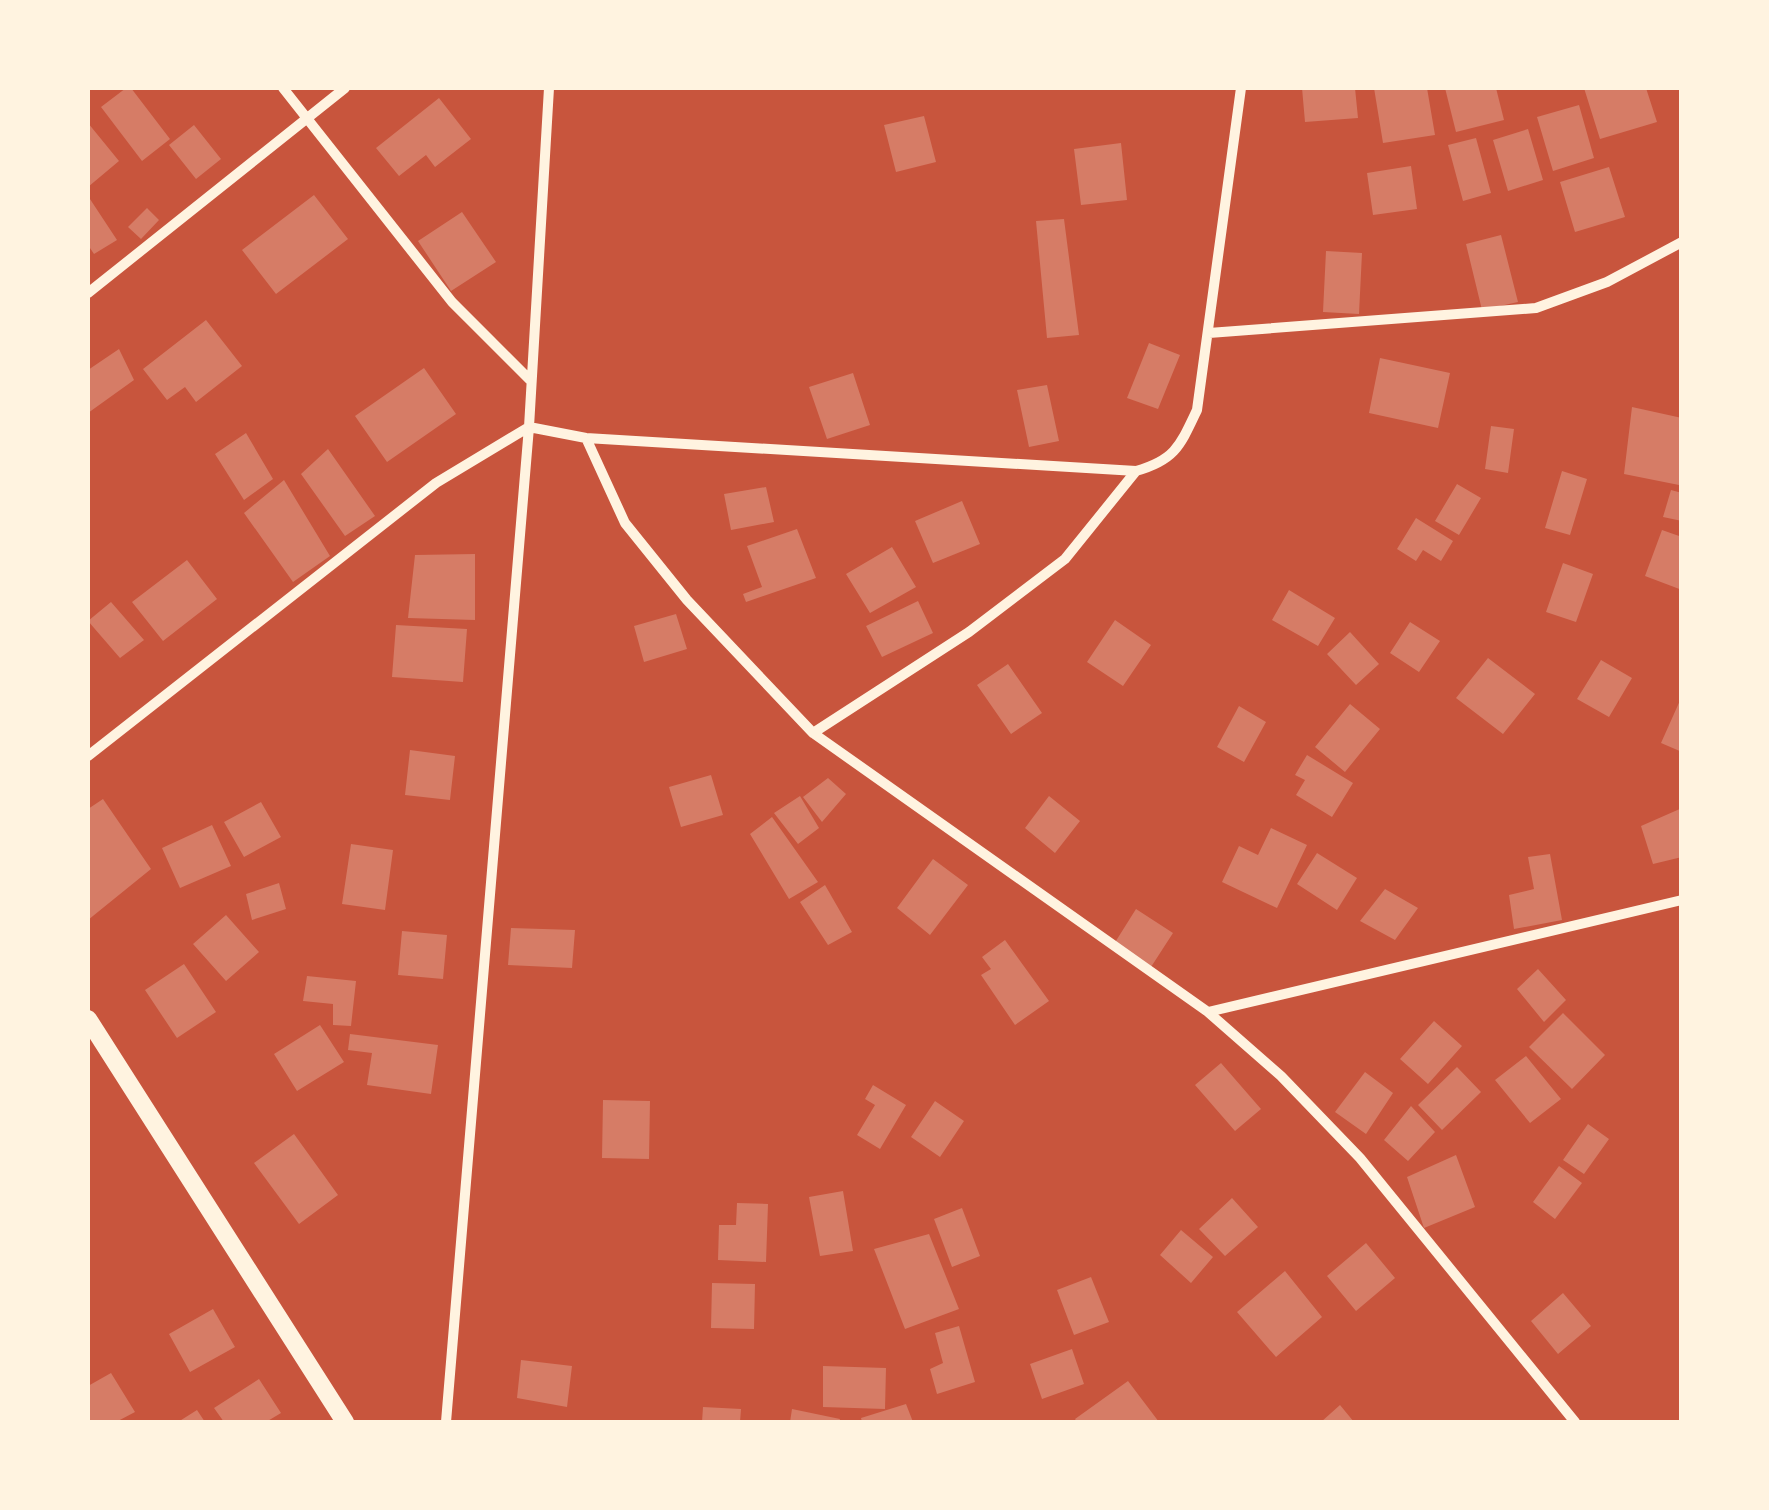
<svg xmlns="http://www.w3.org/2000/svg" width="1769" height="1510" font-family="'Fira Sans Condensed',sans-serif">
<rect width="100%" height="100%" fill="#c8553d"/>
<!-- building -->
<path fill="#d67c66" d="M126,88H131L170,139L142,161L101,107Z
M1302,88H1355L1358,118L1305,122Z
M1374,88H1427L1435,135L1383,143Z
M1445,88H1496L1504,120L1456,132Z
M1584,88H1646L1657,122L1600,139Z
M439,98L471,139L435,167L426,155L399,176L376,148Z
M1579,105L1594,158L1553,171L1537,117Z
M924,116L936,162L896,172L884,125Z
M88,123L119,161L88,187Z
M194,125L221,159L196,179L169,145Z
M1528,129L1543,180L1508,191L1493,140Z
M1476,138L1491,193L1463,201L1448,145Z
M1121,143L1127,200L1081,205L1074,149Z
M1411,166L1417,209L1373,215L1367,173Z
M1609,167L1625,217L1575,232L1560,182Z
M314,195L348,239L276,294L242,250Z
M88,196L117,240L94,254L88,245Z
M147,208L159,220L141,239L128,227Z
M462,212L496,262L451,291L418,241Z
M1064,219L1079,335L1047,338L1036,221Z
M1501,235L1518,302L1482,310L1466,244Z
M1326,251L1362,253L1359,314L1323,312Z
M206,320L242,366L196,402L185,387L167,400L143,369Z
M1149,343L1180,355L1158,409L1127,398Z
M119,349L134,380L88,413V370Z
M1380,358L1450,373L1438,428L1369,413Z
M424,368L456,414L387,462L355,416Z
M853,373L870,425L827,439L809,387Z
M1047,385L1059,441L1029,447L1017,390Z
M1632,407L1682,418L1679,485L1624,474Z
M1491,426L1514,429L1508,473L1485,469Z
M246,433L273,479L244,500L215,454Z
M328,449L375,516L345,536L301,474Z
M1562,471L1587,479L1570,535L1545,528Z
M284,480L330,556L293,582L244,513Z
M1457,484L1481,498L1459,535L1435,521Z
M766,487L774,522L731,530L724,494Z
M1671,490L1682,493V521L1663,517Z
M962,501L980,544L933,563L915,521Z
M1416,518L1453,541L1441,561L1423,550L1416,561L1397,549Z
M797,529L816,578L746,602L743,594L762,587L747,546Z
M1662,530L1682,537V590L1645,576Z
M892,547L916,587L870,613L846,574Z
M475,554V620L408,618L415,555Z
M187,560L217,599L163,641L132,602Z
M1563,563L1593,574L1576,622L1546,612Z
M1289,590L1335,618L1318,646L1272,620Z
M918,601L933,633L882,657L866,626Z
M111,602L144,640L120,658L88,621Z
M676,614L687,649L644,662L634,626Z
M1115,620L1151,645L1123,686L1087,662Z
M1410,622L1440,641L1419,672L1390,653Z
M396,625L467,629L463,682L392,677Z
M1350,632L1379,664L1356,685L1327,654Z
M1488,658L1535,694L1503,734L1456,698Z
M1601,660L1632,678L1609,717L1577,699Z
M1008,664L1042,713L1011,734L977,685Z
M1682,696V752L1661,743Z
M1350,704L1380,729L1345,772L1315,747Z
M1239,706L1266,722L1244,762L1217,747Z
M410,750L455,756L450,800L405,795Z
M1307,755L1353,783L1332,817L1296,795L1305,780L1295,775Z
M711,775L723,815L681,827L669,787Z
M828,778L846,794L822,822L803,797Z
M800,796L819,828L798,844L774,813Z
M1049,796L1080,821L1055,853L1025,828Z
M103,799L151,869L88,920V809Z
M261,802L281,837L244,857L224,822Z
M1682,808V857L1653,864L1641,826Z
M772,817L818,882L789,899L750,834Z
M212,825L231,866L180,888L162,848Z
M1271,828L1307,845L1277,908L1222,882L1239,846L1258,855Z
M351,844L393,850L385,910L342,904Z
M1317,853L1357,878L1337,910L1297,884Z
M1550,854L1562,920L1514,929L1509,895L1534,889L1528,857Z
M933,859L968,885L930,935L897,908Z
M279,883L286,909L252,920L246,894Z
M825,885L852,932L828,945L800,902Z
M1385,889L1418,908L1395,940L1360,921Z
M1136,909L1173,933L1151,967L1114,944Z
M226,915L259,952L226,981L193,944Z
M511,928L575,930L572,968L508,965Z
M402,931L447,935L443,979L398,975Z
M1005,940L1049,1001L1015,1025L981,975L991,969L982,957Z
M184,964L216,1012L177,1038L145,990Z
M1538,969L1566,1000L1544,1022L1517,989Z
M307,976L356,981L351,1026L333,1025V1004L303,1001Z
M1563,1013L1605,1055L1572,1089L1529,1047Z
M1434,1021L1462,1046L1428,1084L1400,1059Z
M320,1025L344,1062L297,1091L274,1054Z
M350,1034L438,1045L431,1094L367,1085L372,1053L348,1050Z
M1526,1056L1561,1099L1530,1123L1495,1080Z
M1221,1063L1261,1109L1235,1131L1195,1085Z
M1457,1067L1481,1092L1442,1130L1418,1105Z
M1365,1072L1393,1093L1366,1134L1335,1112Z
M873,1085L906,1105L880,1149L857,1135L875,1105L865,1099Z
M603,1100L650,1101L649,1159L602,1158Z
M935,1101L964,1121L940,1157L911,1137Z
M1411,1106L1435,1132L1408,1161L1384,1140Z
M1588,1124L1609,1139L1584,1174L1563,1160Z
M294,1134L338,1195L299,1224L254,1163Z
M1456,1155L1475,1207L1424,1228L1407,1177Z
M1559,1166L1582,1183L1555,1219L1533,1202Z
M843,1191L853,1251L820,1256L809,1197Z
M1232,1198L1258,1227L1225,1256L1199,1229Z
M737,1203L768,1204L766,1262L718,1260L719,1225H736Z
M962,1208L980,1256L952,1267L934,1219Z
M1181,1230L1213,1257L1191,1283L1160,1255Z
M929,1234L959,1309L905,1329L874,1249Z
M1366,1243L1395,1278L1356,1311L1327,1276Z
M1285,1271L1322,1317L1276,1357L1237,1312Z
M1091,1277L1109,1322L1074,1335L1057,1290Z
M712,1283L755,1284L754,1329L711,1328Z
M1563,1293L1591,1326L1558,1354L1531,1321Z
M213,1309L235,1347L190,1372L169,1334Z
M959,1326L975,1382L937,1394L930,1369L943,1363L935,1333Z
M1072,1349L1084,1384L1042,1399L1030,1364Z
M521,1360L572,1366L567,1407L517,1398Z
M823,1366L886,1368L885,1409L823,1407Z
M111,1373L135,1412L116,1422H88V1386Z
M259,1379L281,1413L266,1422H224L214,1408Z
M1128,1381L1159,1422H1077L1075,1419Z
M906,1404L913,1422H862L861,1418Z
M1340,1405L1354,1422H1321Z
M703,1407L741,1409L740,1422H702Z
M792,1409L840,1419L839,1422H790Z
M197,1410L205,1422H178Z"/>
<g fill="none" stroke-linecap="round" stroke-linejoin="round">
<!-- minor -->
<path stroke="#fff3e0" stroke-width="10" d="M283,88L452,302L530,380
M88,293L345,88
M1209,333L1536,308L1607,282L1682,242
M586,438L625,523L687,600L813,733L1208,1012L1281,1076L1360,1158L1575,1422
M813,733L969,632L1065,559L1136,471
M88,756L436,483L529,427L586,438L1136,471C1175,460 1180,446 1197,410L1241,88
M1208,1012L1682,900
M446,1422L529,427L549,88"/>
<!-- tertiary -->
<path stroke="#fff3e0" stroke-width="18" d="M88,1019L345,1422"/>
</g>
<!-- border -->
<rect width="1769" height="1510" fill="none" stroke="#fff3e0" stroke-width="180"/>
</svg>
